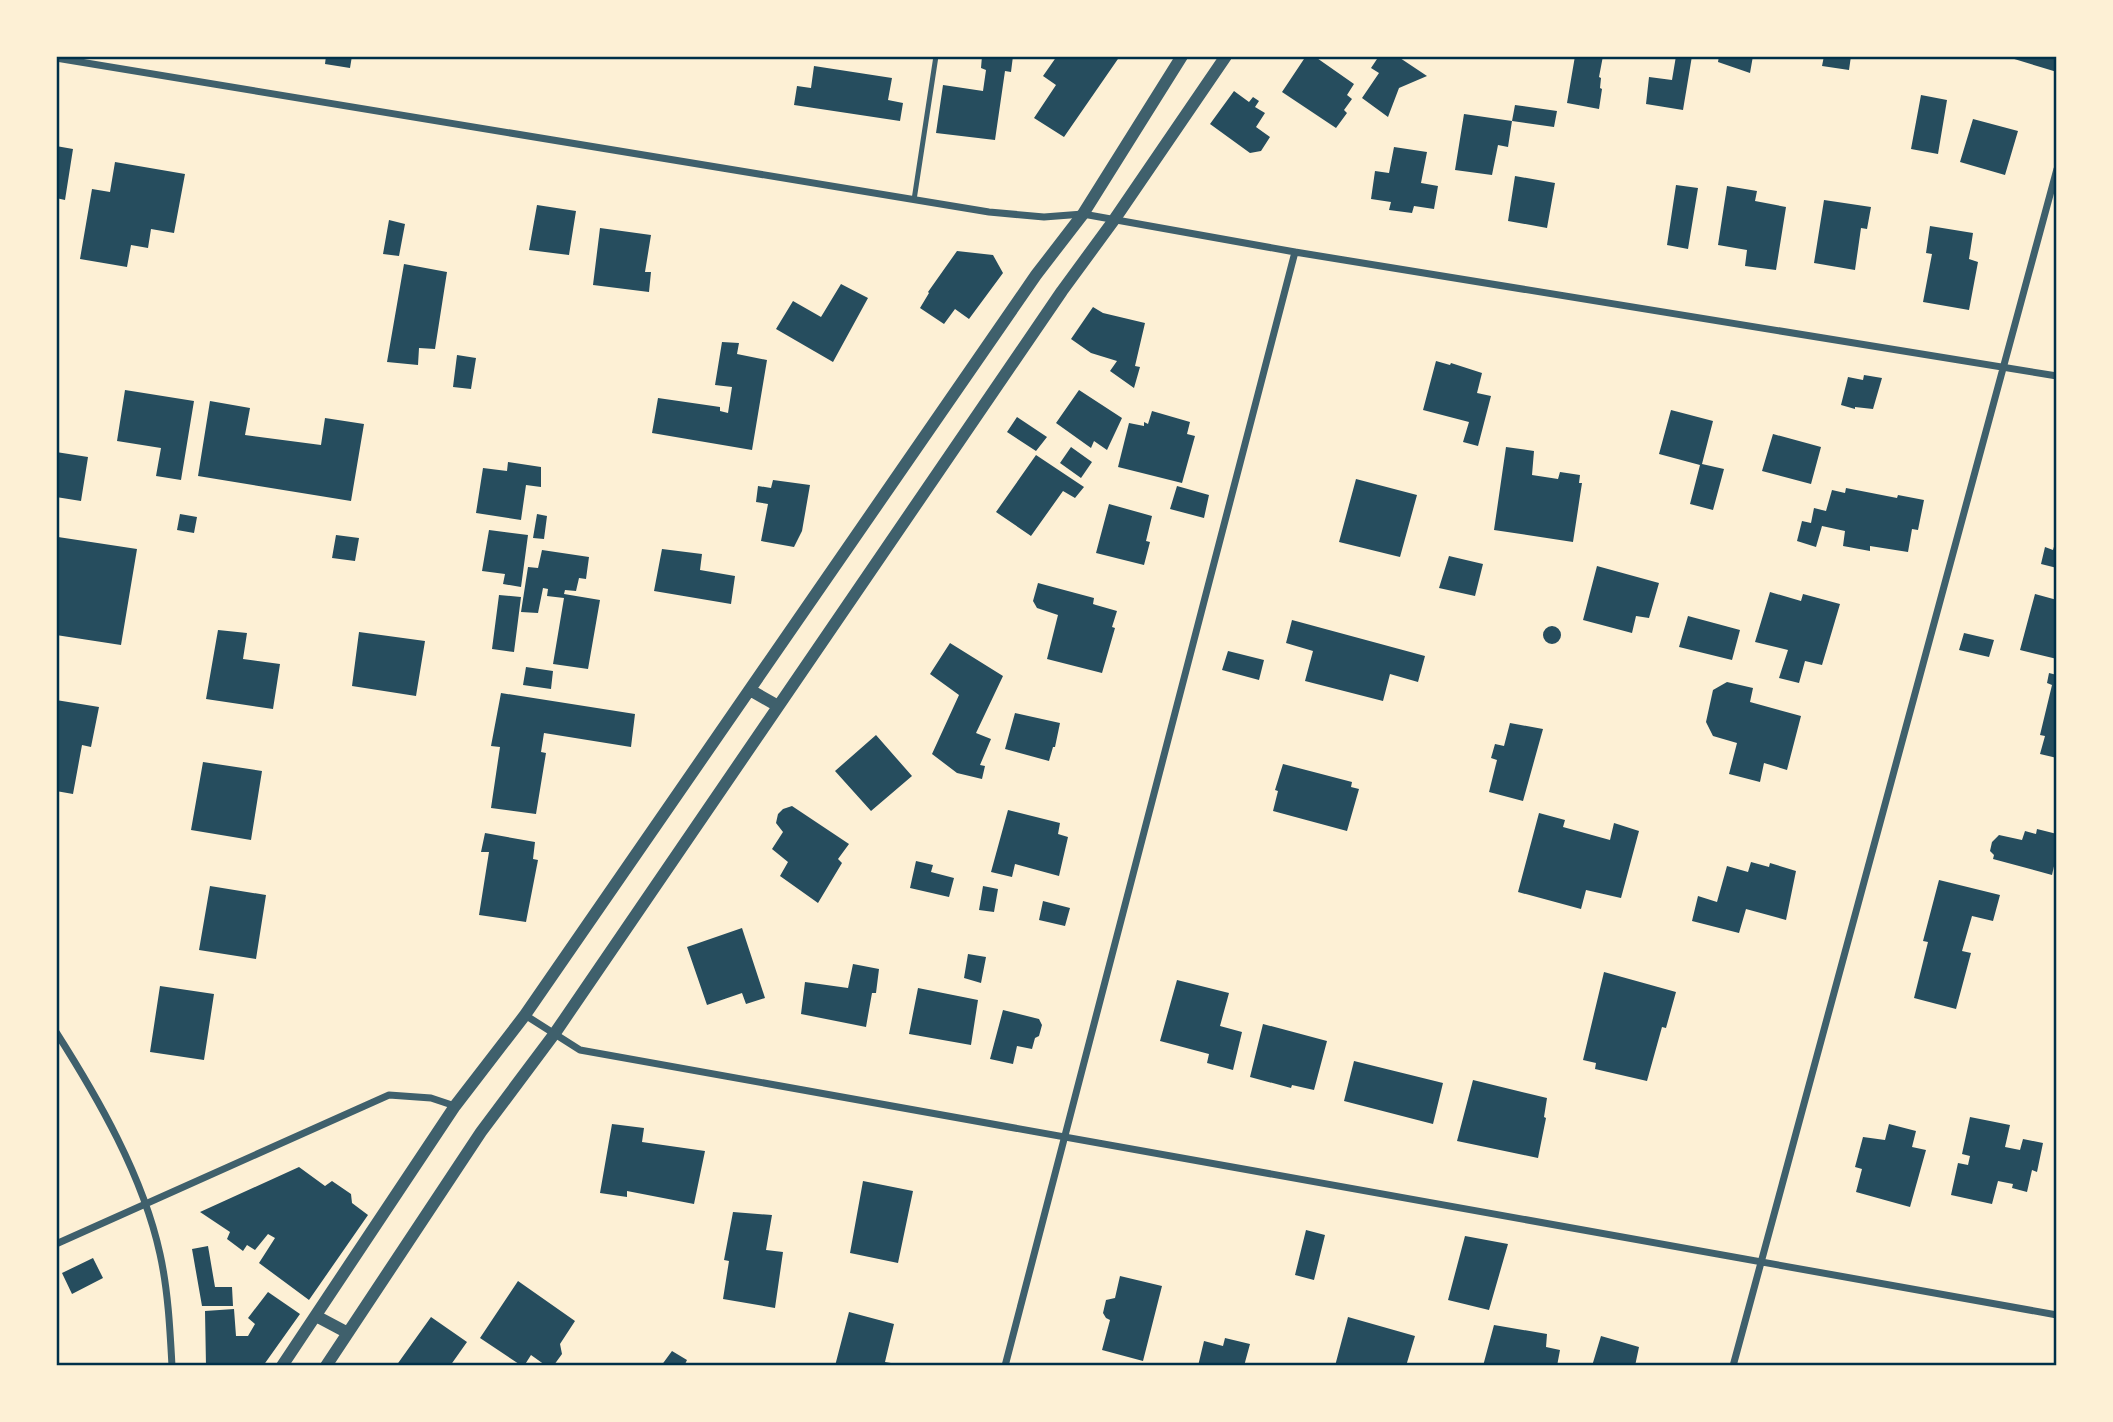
<svg xmlns="http://www.w3.org/2000/svg" width="2113" height="1422" font-family="Lato,sans-serif">
<rect width="100%" height="100%" fill="#fdf0d5"/>
<!-- building -->
<path fill="#264d5e" d="M326,56H352L350,68L325,64Z
M982,56H1013L1011,72L1005,71L995,140L936,133L943,85L983,91L986,70L981,68Z
M1057,56H1120L1064,137L1034,118L1056,85L1043,76Z
M1306,56H1314L1354,84L1347,95L1352,99L1344,110L1347,113L1336,128L1282,92Z
M1379,56H1397L1427,76L1399,88L1388,117L1362,98L1379,73L1371,68Z
M1575,56H1603L1599,77L1601,78L1600,88L1602,89L1599,109L1567,103Z
M1676,56H1692L1683,110L1646,104L1649,77L1672,80Z
M1719,56H1753L1750,73L1718,62Z
M1824,56H1851L1849,70L1822,66Z
M2011,56H2057V72L2011,58Z
M814,66L892,78L888,100L903,103L900,121L794,105L797,86L811,88Z
M1234,91L1249,102L1253,97L1259,101L1255,107L1265,113L1256,127L1270,137L1261,151L1250,153L1210,124Z
M1921,95L1947,100L1938,154L1911,149Z
M1515,105L1557,111L1554,127L1512,121Z
M1464,114L1512,121L1508,147L1498,145L1492,175L1455,170Z
M1973,119L2018,131L2005,175L1960,162Z
M56,146L73,149L65,200L56,198Z
M1394,147L1427,152L1421,183L1438,186L1434,209L1414,206L1412,213L1389,210L1391,202L1371,199L1375,171L1389,173Z
M115,162L185,174L174,233L151,229L148,248L131,245L127,267L80,259L92,189L110,192Z
M1515,176L1555,183L1547,228L1508,221Z
M1676,185L1698,188L1688,249L1667,245Z
M1727,186L1757,191L1755,201L1786,207L1776,270L1745,266L1747,250L1718,245Z
M1824,200L1871,207L1867,229L1861,228L1855,270L1814,263Z
M537,205L576,211L569,255L529,250Z
M389,220L405,224L399,256L383,254Z
M1930,226L1973,233L1969,259L1978,262L1969,310L1923,302L1932,254L1926,253Z
M600,228L651,235L645,272H651L649,292L593,285Z
M957,251L993,255L1003,273L969,319L955,309L944,324L920,308L929,293L928,292Z
M404,264L447,272L435,349L419,348L418,365L387,362Z
M841,284L868,298L833,362L776,329L793,301L821,317Z
M1093,307L1103,313L1145,323L1135,366L1140,367L1134,388L1110,371L1117,361L1091,353L1071,339Z
M722,342L739,343L737,354L767,360L752,450L652,433L658,398L720,407V411L728,413L732,387L715,385Z
M457,355L476,358L471,389L453,387Z
M1436,361L1450,365L1451,363L1482,373L1477,393L1491,396L1478,446L1463,442L1469,422L1423,410Z
M1864,375L1882,378L1873,409L1855,407V409L1841,405L1848,377L1863,380Z
M125,390L194,401L181,480L156,476L161,448L117,441Z
M1079,390L1122,418L1107,450L1094,441L1091,448L1056,423Z
M210,401L250,408L245,435L321,445L325,418L364,424L351,501L198,476Z
M1671,410L1713,421L1702,464L1724,469L1713,510L1690,504L1700,465L1659,454Z
M1152,411L1190,422L1187,434L1195,436L1182,483L1118,467L1129,423L1144,426V422L1148,424Z
M1017,417L1047,437L1036,451L1007,432Z
M1773,434L1821,447L1811,484L1762,471Z
M1071,447L1092,462L1081,478L1060,463Z
M1506,447L1534,451L1532,475L1558,479L1560,472L1580,475L1579,483H1582L1573,542L1494,530Z
M56,452L88,457L81,501L56,497Z
M1036,455L1084,487L1075,498L1063,491L1031,536L996,512Z
M508,462L541,467V487L526,485L521,520L476,513L483,468L507,471Z
M1356,479L1417,495L1400,557L1339,542Z
M773,480L810,485L802,531L794,547L761,541L768,504L756,502L758,486L771,488Z
M1177,486L1209,495L1204,518L1170,509Z
M1846,488L1897,498L1898,495L1924,500L1918,530L1912,529L1908,552L1870,546V551L1843,546L1845,531L1822,526L1816,547L1797,541L1802,521L1811,523L1814,508L1826,511L1832,490L1845,493Z
M1109,504L1152,516L1146,541L1150,542L1144,565L1096,553Z
M180,514L197,517L194,533L177,530Z
M537,514L547,516L544,539L533,538Z
M489,530L528,535L521,587L503,584L505,574L482,571Z
M336,535L359,538L355,561L332,558Z
M58,537L137,549L121,645L56,635Z
M2056,540L2057,568L2041,564L2045,547L2053,550Z
M662,549L702,554L700,570L735,576L731,604L654,591Z
M542,550L589,557L586,579L579,578L576,591L565,590L564,594L600,600L588,669L553,664L564,598L547,596L548,589L543,588L538,613L521,612L528,567L538,568Z
M1449,556L1483,564L1475,596L1439,588Z
M1597,566L1659,583L1649,618L1636,616L1632,633L1583,620Z
M1038,583L1094,598L1093,604L1096,605L1117,611L1112,627L1115,628L1102,673L1047,659L1058,615L1037,608L1033,601Z
M1770,592L1801,601L1803,594L1840,604L1822,665L1805,661L1799,683L1779,678L1788,650L1755,642Z
M2035,594L2057,600V659L2020,650Z
M499,595L521,597L514,652L492,649Z
M1688,616L1740,630L1732,660L1679,647Z
M1292,620L1425,656L1418,682L1390,674L1383,701L1305,681L1313,651L1286,643Z
M1543 635a9 9 0 1 1 18 0a9 9 0 1 1-18 0Z
M218,630L247,633L243,659L280,664L273,709L206,699Z
M359,632L425,641L416,696L352,686Z
M1964,633L1994,640L1989,657L1959,650Z
M950,643L1003,676L976,733L991,739L980,765L985,766L982,779L957,773L932,754L959,695L930,674Z
M1228,651L1264,660L1259,680L1222,670Z
M526,667L553,671L551,689L523,685Z
M2049,673L2057,675V758L2040,754L2045,736L2040,735L2052,685L2047,683Z
M1727,682L1753,688L1750,702L1801,716L1787,770L1764,763L1760,782L1729,774L1737,743L1713,736L1706,722L1713,690Z
M501,693L635,714L631,747L544,733L541,752L546,753L536,814L491,808L500,747L491,746Z
M56,700L99,707L91,747L82,745L73,794L56,791Z
M1015,713L1060,723L1055,747H1053L1049,761L1005,749Z
M1510,723L1543,729L1523,801L1489,792L1497,760L1491,758L1495,744L1504,746Z
M876,735L912,776L871,811L835,771Z
M203,762L262,771L251,840L191,830Z
M1283,764L1352,782L1351,787L1359,789L1347,831L1273,811L1278,791L1275,790Z
M792,806L849,844L838,859L842,863L818,903L780,876L788,862L772,849L783,832L776,823L778,814L783,809Z
M1008,810L1060,823L1058,834L1068,837L1059,876L1015,864L1012,877L991,872Z
M1539,813L1565,820L1563,827L1610,840L1614,823L1639,831L1621,898L1586,890L1581,909L1518,892Z
M2037,829L2057,834V853L2052,875L1993,859L1994,855L1990,851L1992,842L1999,835L2022,840L2025,831L2036,834Z
M485,833L535,842L533,859L538,860L526,922L479,915L489,852H481Z
M916,861L933,865L931,872L954,878L949,897L910,888Z
M1751,862L1769,867L1770,863L1796,871L1786,920L1746,909L1739,933L1692,921L1698,896L1717,902L1727,866L1748,872Z
M1939,880L2000,895L1993,921L1972,916L1962,951L1971,953L1956,1009L1914,998L1928,942L1923,941Z
M210,886L266,895L256,959L199,950Z
M983,886L998,889L994,912L979,910Z
M1043,901L1070,908L1065,926L1039,920Z
M742,928L765,998L746,1004L742,993L707,1005L687,947Z
M968,954L986,957L981,983L964,978Z
M853,964L879,969L876,993H872L866,1027L801,1014L805,982L848,988Z
M1604,972L1676,992L1666,1028L1662,1027L1647,1081L1595,1069L1596,1063L1583,1060Z
M1177,980L1229,993L1220,1026L1242,1032L1233,1070L1207,1063L1209,1054L1160,1041Z
M160,986L214,994L204,1060L150,1052Z
M918,988L978,1000L971,1045L909,1034Z
M1003,1010L1039,1019L1042,1025L1039,1036L1035,1038L1032,1049L1017,1046L1013,1064L990,1059Z
M1263,1024L1327,1041L1314,1090L1292,1085L1291,1088L1250,1077Z
M1354,1061L1443,1083L1433,1124L1344,1101Z
M1473,1080L1547,1098L1544,1117L1546,1118L1538,1158L1457,1141Z
M1970,1117L2010,1125L2005,1147L2020,1150L2023,1139L2043,1143L2037,1172L2032,1170L2027,1192L2012,1188L2013,1184L1998,1181L1992,1204L1951,1195L1958,1163L1968,1165L1970,1156L1962,1154Z
M612,1124L644,1128L642,1142L705,1151L694,1204L627,1191V1197L600,1193Z
M1889,1124L1916,1131L1912,1147L1926,1150L1910,1207L1856,1192L1862,1169L1855,1167L1863,1137L1885,1140Z
M299,1167L325,1186L332,1181L351,1194L352,1203L368,1215L309,1300L259,1263L275,1238L268,1234L255,1250L247,1245L243,1251L227,1239L230,1232L200,1212Z
M863,1181L913,1191L898,1263L850,1253Z
M733,1212L772,1215L766,1250L783,1252L775,1308L723,1299L729,1261L724,1260Z
M1306,1230L1325,1235L1314,1280L1295,1275Z
M1465,1236L1508,1244L1489,1310L1448,1300Z
M208,1246L215,1287H232L233,1306H202L192,1249Z
M93,1258L103,1278L72,1294L62,1273Z
M1120,1276L1162,1286L1143,1361L1102,1350L1110,1320L1106,1318L1103,1313L1106,1300L1115,1298Z
M518,1281L575,1321L560,1344L562,1354L554,1365L546,1363L545,1365L531,1355L524,1366H522L480,1338Z
M268,1292L300,1314L263,1366H206L205,1311L234,1309L236,1336H248L255,1324L248,1318Z
M849,1312L894,1324L885,1362L891,1363L890,1366H835Z
M431,1317L467,1342L450,1366H396Z
M1348,1317L1415,1336L1406,1366H1335Z
M1494,1325L1547,1334L1546,1347L1560,1350L1557,1366H1483Z
M1601,1336L1639,1347L1635,1366H1592Z
M1225,1338L1250,1344L1244,1366H1198L1204,1341L1223,1346Z
M672,1351L687,1360L684,1366H661Z"/>
<g fill="none" stroke-linecap="round" stroke-linejoin="round">
<!-- service -->
<path stroke="#3f606c" stroke-width="5" d="M914,200L936,56"/>
<!-- minor -->
<path stroke="#3f606c" stroke-width="7" d="M56,58L989,212L1044,217L1083,214L1295,252L2057,376
M525,1015L580,1050L2057,1315
M56,1032C98,1098 143,1176 160,1254C168,1290 170,1329 172,1366
M56,1244L389,1095L431,1098L455,1106
M1005,1366L1295,252
M1733,1366L2057,169"/>
<!-- tertiary -->
<path stroke="#3f606c" stroke-width="12" d="M750,690L778,706
M316,1316L348,1333
M282,1366L455,1106L525,1015L1036,275L1083,214L1182,56
M326,1366L481,1132L555,1033L1062,291L1114,220L1226,56"/>
</g>
<!-- border -->
<rect width="2113" height="1422" fill="none" stroke="#fdf0d5" stroke-width="116"/>
<rect x="58" y="58" width="1997" height="1306" fill="none" stroke="#003049" stroke-width="2.5"/>
</svg>
